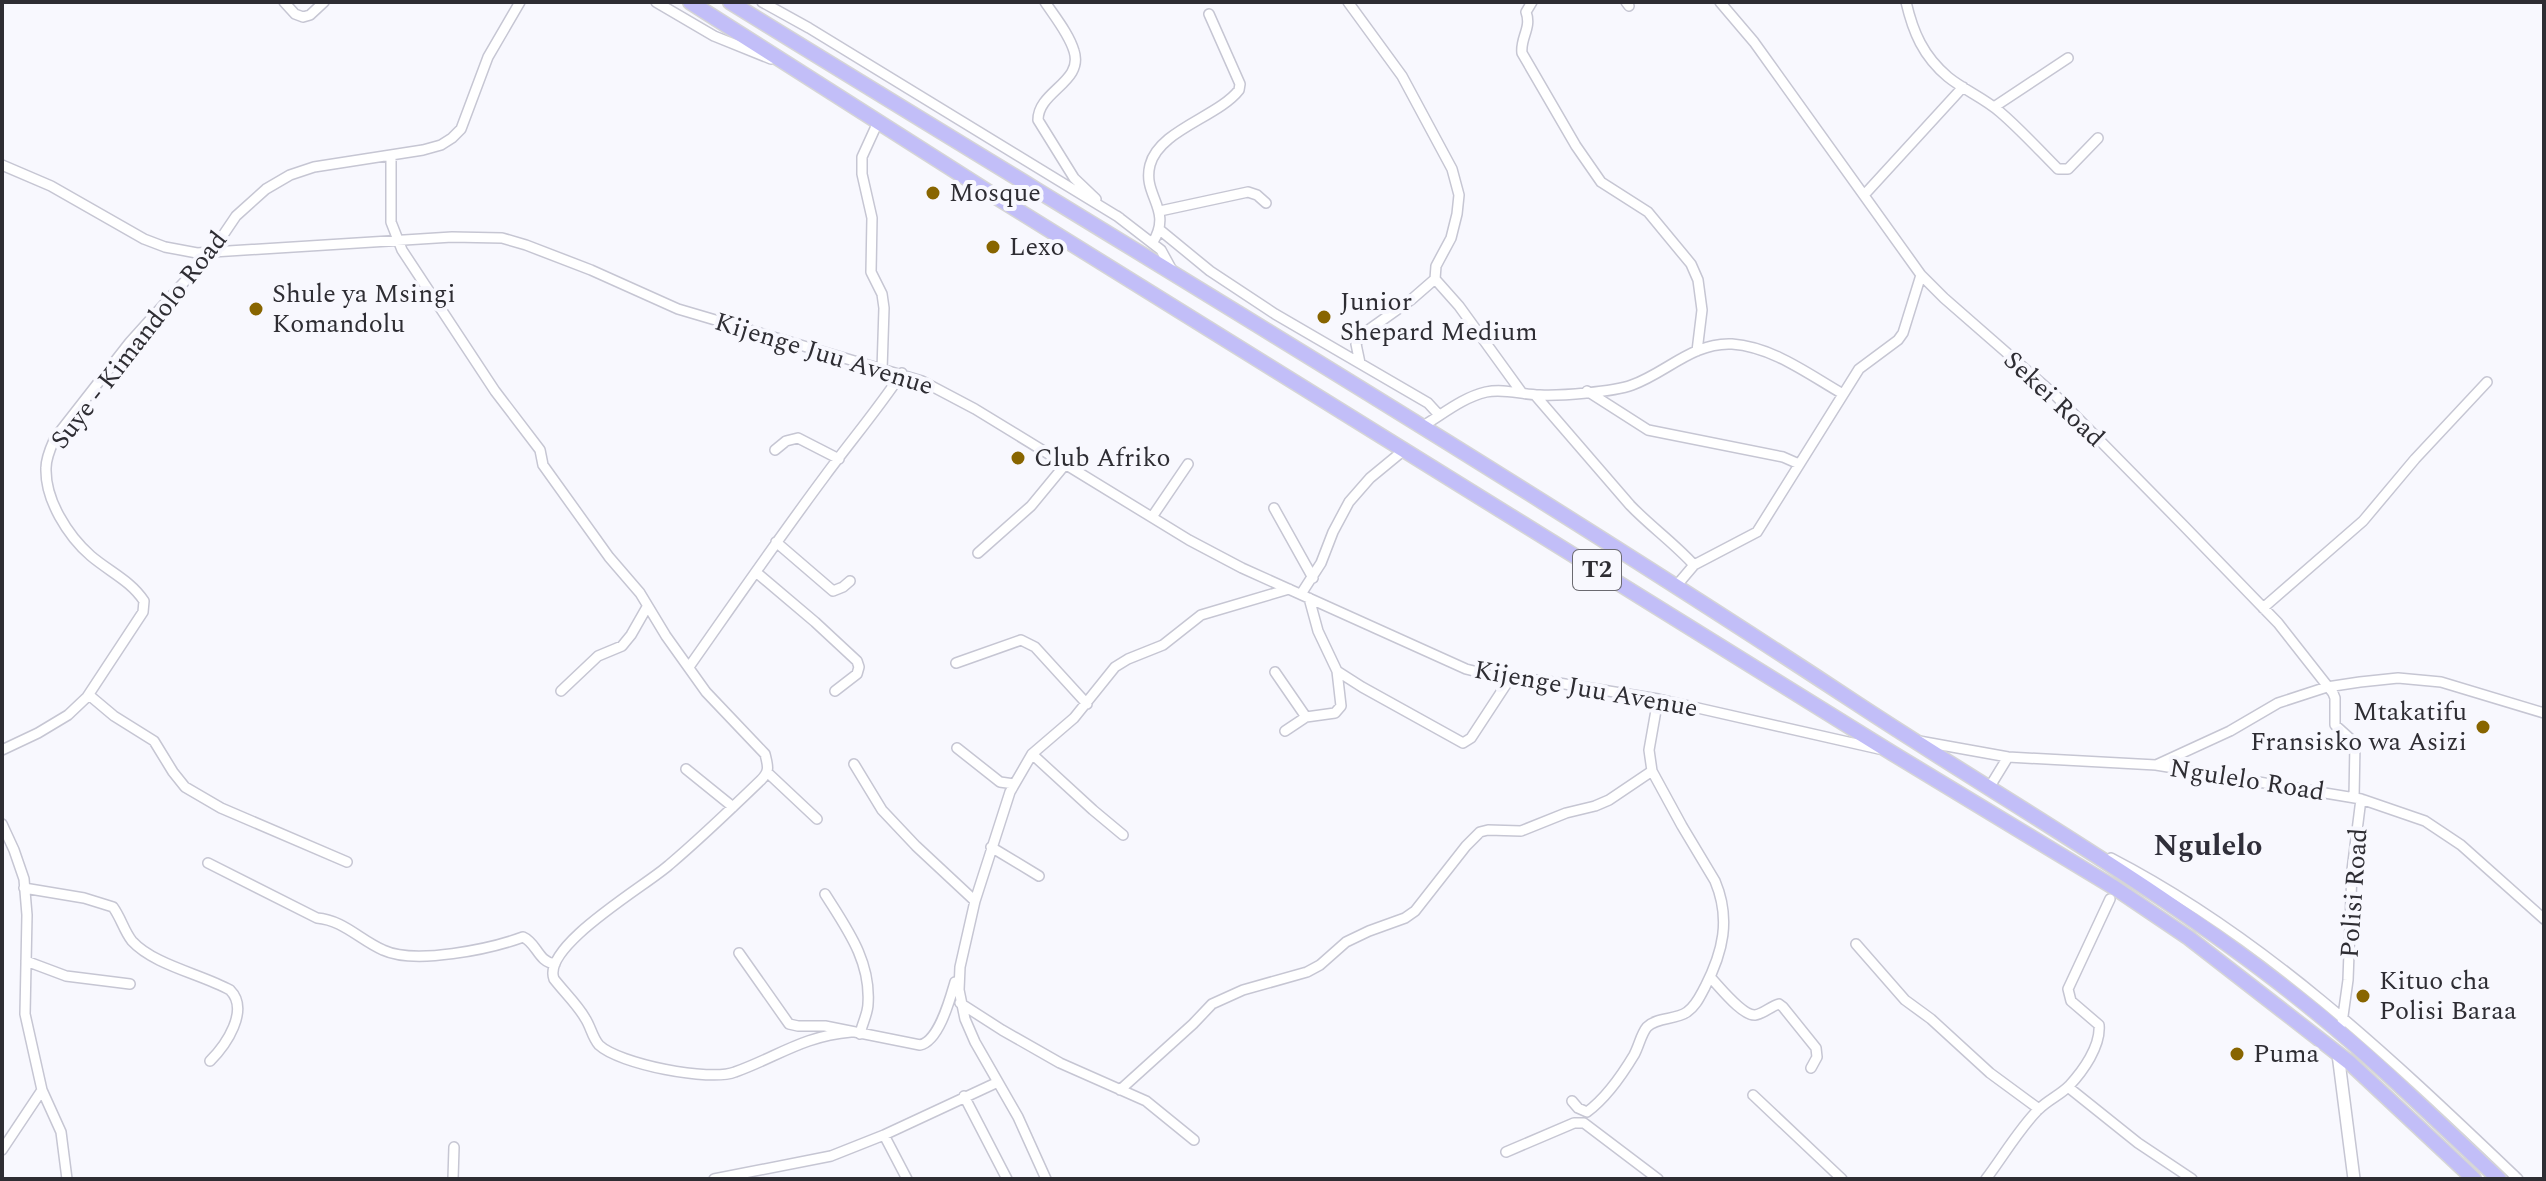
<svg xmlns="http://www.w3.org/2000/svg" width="2546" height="1181" font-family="Spectral,serif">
<rect width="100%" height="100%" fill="#f8f8fe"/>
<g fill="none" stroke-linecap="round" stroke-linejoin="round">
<defs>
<path id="minor" d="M284,2L295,14L303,17L310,15L324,2
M656,2L714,36L771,59
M762,2L809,28L1120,218
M1045,2C1055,17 1069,34 1074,51C1084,82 1038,91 1038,120L1074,178L1096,199
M1348,2L1402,76L1452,169L1459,195L1457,214L1451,238L1436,266L1435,279L1459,306L1522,393
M1532,2L1526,12C1532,28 1520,38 1522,53L1576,146L1601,182L1648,212L1691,264L1698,280L1702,310L1697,351
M1626,2L1629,6
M1720,2L1754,42L1921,275L1944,298L2055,395L2184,526L2278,623L2333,693L2335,698V725L2355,743L2354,798
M1906,2C1913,32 1923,56 1948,77C1964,90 1984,98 2000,112C2020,129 2039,150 2058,169H2068L2098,138
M1994,107L2068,58
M878,122L862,157V174L872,218L871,272L882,294L884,308L882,370
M391,155V222L402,250L495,391L540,450L543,465L609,557L640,593L666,636L706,692L765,754C768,766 770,771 761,780C731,809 701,838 669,865C647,885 541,946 554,979C564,992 577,1004 585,1018C591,1027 592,1037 599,1045C619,1064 710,1082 735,1072C777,1057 803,1036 851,1032
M2,165L51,186L144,239L165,247L197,253L452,237L502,238L526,245L591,270L678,309L922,381L975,409L1189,540L1242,568L1466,669L1509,680H1540L1658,699L1879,749
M1865,194L1963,87
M1160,211L1248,192L1257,195L1266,203
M1117,216L1161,250L1173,272
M1160,230L1210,271L1275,314L1428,403L1439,415
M1153,242C1173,209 1142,196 1150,165C1159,130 1218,117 1239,90L1240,84L1209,14
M1360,363L1356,344L1360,336L1412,299L1435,279
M1587,391L1648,430L1783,457L1799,464
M1535,395L1630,505C1650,526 1674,543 1694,565
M1421,427C1442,415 1461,398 1486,392C1505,388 1522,395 1540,395C1560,396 1613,392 1632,385C1666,373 1693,342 1732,344C1773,347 1808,374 1843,394
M775,450L786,441L798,438L839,459
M1274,508L1313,578
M1152,517L1188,464
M776,542L833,591L843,587L850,581
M978,553L1031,506L1064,466
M757,573L815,622L857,661L859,667L857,674L835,691
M1677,585L1694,565L1757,532L1859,369L1898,340L1903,333L1921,275
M1301,594L1321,563L1333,532L1349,502L1370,478L1404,450
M2263,608L2363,521L2415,459L2487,382
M956,663L1021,640L1035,647L1087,704
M689,667C734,603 778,539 825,476C850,442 878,409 902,373
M1337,671L1362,687L1463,743L1471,738L1509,680
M1275,672L1306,717
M561,691L598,656L622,646L631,635L647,607
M89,695L114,716L154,741L173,772L185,787L221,808L347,862
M1285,731L1306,717L1335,713L1341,706L1337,671L1318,631L1309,598
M1919,741L2008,757L2156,765L2361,799L2425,821L2461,845L2544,919
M957,748L1000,782L1014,784
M2,750L38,733L68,715L87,697L143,612L144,601C131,581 110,572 91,556C68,536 45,500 46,468C46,457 51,447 55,438L130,342L213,250L236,216L266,189L290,175L314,167L423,150L441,145L452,138L461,129L488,57L520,2
M1032,754L1093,810L1123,835
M854,764L882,810L916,846L975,901
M2156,765L2230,731L2278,703L2327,687L2360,682L2398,678L2441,682L2544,713
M686,769L733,807
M768,773L817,819
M1989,788L2008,757
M2,824L14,850L24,879L27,915L25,1014L42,1090L61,1132L67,1179
M991,847L1039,876
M2111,858C2266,938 2393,1060 2518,1179
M208,863L317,918C343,920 360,940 383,950C415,965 490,949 523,937C537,943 538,962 555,964
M24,888L84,898L113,907C121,918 124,931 132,941C154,965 201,974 230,990C250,1010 226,1045 210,1061
M825,894C847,929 871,961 868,1004C868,1013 862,1024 860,1034
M1856,944L1905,1000L1931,1019L1990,1073L2039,1109
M739,953L789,1024L798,1026H825L920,1045C939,1041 950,999 955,982
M26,961L66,976L130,984
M1710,977C1719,986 1742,1016 1755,1015C1763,1014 1771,1006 1779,1004L1783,1007L1816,1048L1817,1057L1811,1068
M960,1003L1002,1030L1060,1063L1146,1101L1194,1140
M2342,1023L2348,980L2352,870L2361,799
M2068,1087L2138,1143L2192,1179
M1120,1090L1193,1024L1212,1004L1243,990L1307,972L1320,965L1346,942L1369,931L1405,918L1415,911L1466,846L1480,832L1488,830L1521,831L1566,813L1595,806L1609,800L1652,771
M1753,1095L1842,1179
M964,1096L1007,1179
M1572,1101L1578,1108L1587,1112C1606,1098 1622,1075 1634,1055C1639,1046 1641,1034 1647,1027C1657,1017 1676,1020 1687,1012C1696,1006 1700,996 1705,987C1723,952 1731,919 1715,881L1682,826L1652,771L1649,750L1658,699
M884,1135L907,1179
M2,1150L42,1090
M1506,1152L1574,1123H1584L1658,1179
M453,1179L454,1147
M714,1179L831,1156L884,1135L998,1082
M1046,1179L1018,1117L975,1042L965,1019L959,990L960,967L975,901L1010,792L1032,754L1074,718L1115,667L1128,659L1163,645L1201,615L1289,589
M1986,1179C2002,1158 2021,1126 2039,1109C2048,1100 2060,1095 2069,1086C2083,1071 2101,1046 2099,1025L2071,1001L2068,989L2110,899"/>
<path id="tertiary" d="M2338,1054L2354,1179"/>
<path id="trunk" d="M690,2L993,195L1892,753L2115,888L2189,938L2350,1063L2474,1179
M730,2C1106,234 1487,460 1856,703C2011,805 2173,895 2317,1013C2381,1065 2439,1123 2499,1179"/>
</defs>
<!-- minor casing -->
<use href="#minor" stroke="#c6c6d3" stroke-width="12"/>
<!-- tertiary casing -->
<use href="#tertiary" stroke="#c6c6d3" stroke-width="14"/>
<!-- trunk casing -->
<use href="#trunk" stroke="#d5d5d6" stroke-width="17"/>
<!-- minor -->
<use href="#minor" stroke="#fff" stroke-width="9"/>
<!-- tertiary -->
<use href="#tertiary" stroke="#fff" stroke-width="11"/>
<!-- trunk -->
<use href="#trunk" stroke="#c2bef8" stroke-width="14"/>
</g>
<!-- markers -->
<g fill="#886500" stroke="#f8f8fe" stroke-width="3">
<circle cx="933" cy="193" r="8"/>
<circle cx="993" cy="247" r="8"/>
<circle cx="256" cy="309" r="8"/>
<circle cx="1324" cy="317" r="8"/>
<circle cx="1018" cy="458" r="8"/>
<circle cx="2483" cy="727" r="8"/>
<circle cx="2363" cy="996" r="8"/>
<circle cx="2237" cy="1054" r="8"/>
</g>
<g text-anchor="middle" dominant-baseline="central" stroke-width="8" stroke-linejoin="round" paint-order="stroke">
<!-- shield labels -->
<rect fill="#f8f8fe" stroke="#6b6a70" stroke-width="2" x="1573" y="550" width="48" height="40" rx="6"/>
<g font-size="24" font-weight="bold" fill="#2e2d33">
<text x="1597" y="570">T2</text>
</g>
<!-- poi labels -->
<g font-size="26" fill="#2e2d33" stroke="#f8f8fe" text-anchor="start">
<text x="949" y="193">Mosque</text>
<text x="1009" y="247">Lexo</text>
<text x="272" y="294">Shule ya Msingi<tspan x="272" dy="30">Komandolu</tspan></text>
<text x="1340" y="302">Junior<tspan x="1340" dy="30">Shepard Medium</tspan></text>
<text x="1034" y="458">Club Afriko</text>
<text x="2467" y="712" text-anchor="end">Mtakatifu<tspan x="2467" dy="30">Fransisko wa Asizi</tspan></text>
<text x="2379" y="981">Kituo cha<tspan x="2379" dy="30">Polisi Baraa</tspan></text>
<text x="2253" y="1054">Puma</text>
</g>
<!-- street labels -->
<g font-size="26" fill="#2e2d33" stroke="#f8f8fe">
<text transform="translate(139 340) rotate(-52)">Suye - Kimandolo Road</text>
<text transform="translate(824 354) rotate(17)">Kijenge Juu Avenue</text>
<text transform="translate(2054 399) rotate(43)">Sekei Road</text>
<text transform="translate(1586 689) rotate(10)">Kijenge Juu Avenue</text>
<text transform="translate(2247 780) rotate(9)">Ngulelo Road</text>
<text transform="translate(2354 893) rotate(-86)">Polisi Road</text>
</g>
<!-- quarter labels -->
<g font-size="30" font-weight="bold" fill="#302f3a" stroke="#f8f8fe">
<text x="2208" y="846">Ngulelo</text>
</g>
</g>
<!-- border -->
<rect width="2546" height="1181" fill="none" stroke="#2e2d33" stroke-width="8"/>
</svg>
